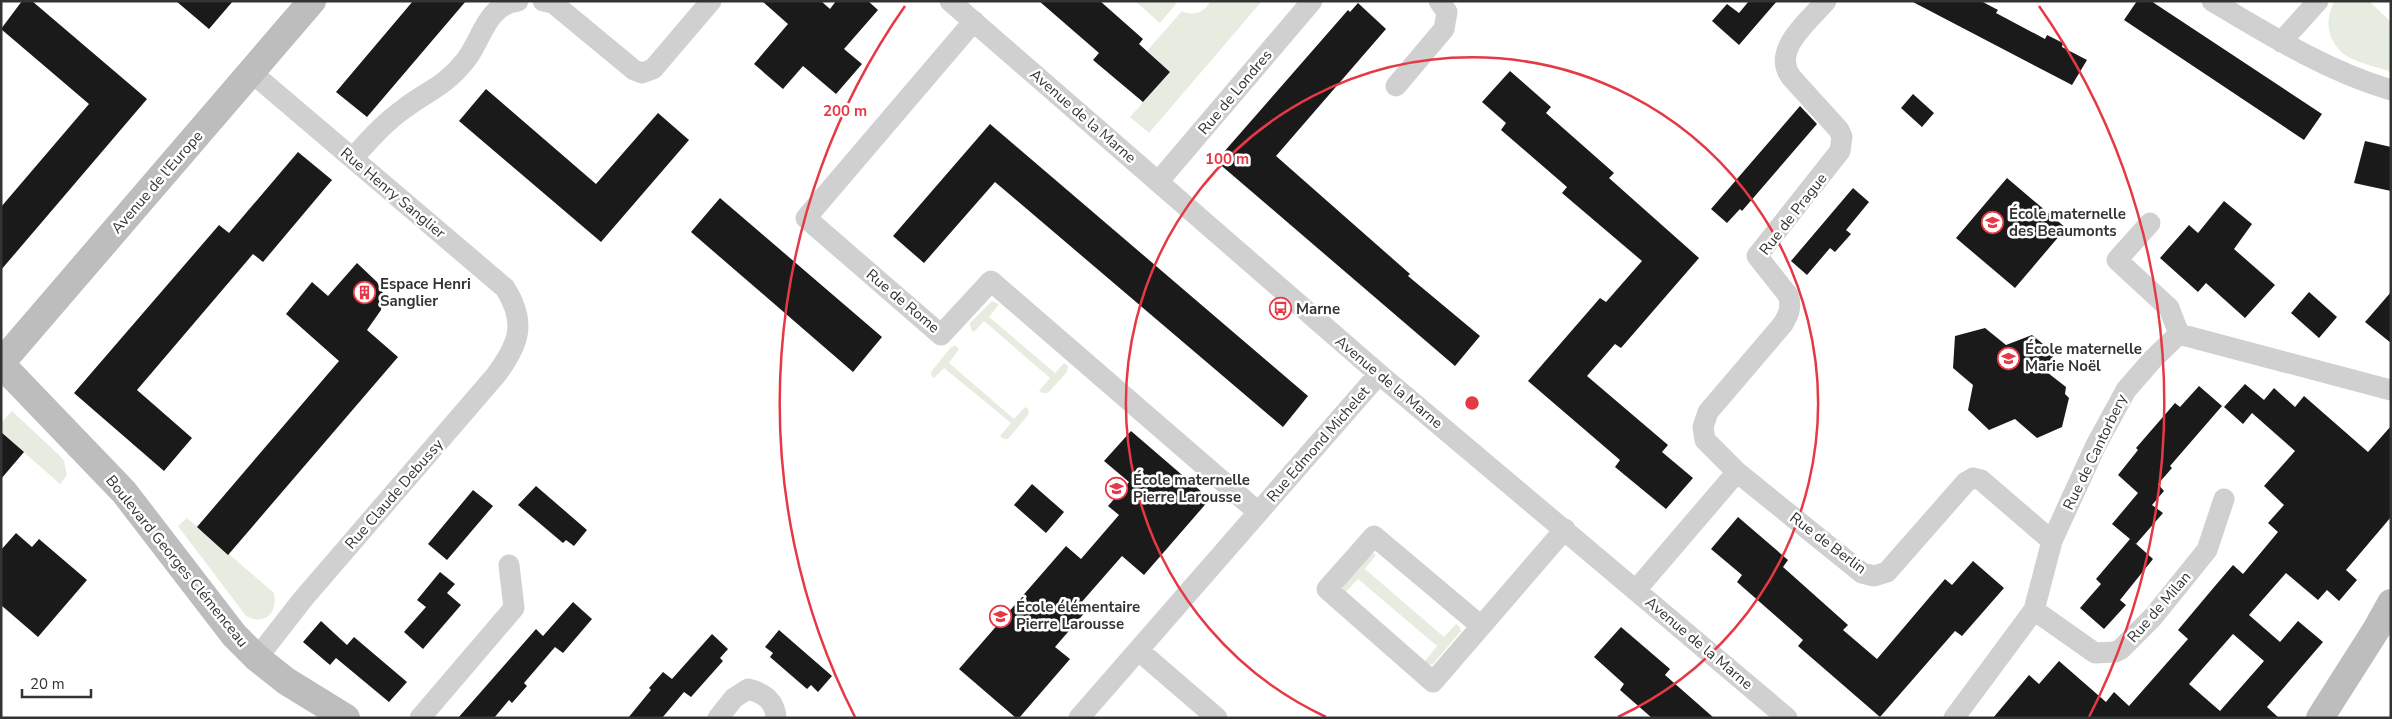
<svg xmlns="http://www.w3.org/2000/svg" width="2392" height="719" font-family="'Nunito Sans',sans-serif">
<rect width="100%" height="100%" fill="#fff"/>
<!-- green -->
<path fill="#e6ecdf" d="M1135,1H1174L1176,4L1160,23Z
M1211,1H1262L1149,133L1130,117L1170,72L1147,51L1182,11C1194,17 1204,12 1211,1Z
M2335,1H2369L2391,22V72C2378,67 2362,64 2350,58C2329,47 2322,21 2335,1Z
M992,301L999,304L989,317L1055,373L1064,363L1068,366L1067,372L1048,393H1042L1039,391L1050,378L984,321L974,332L971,330L970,323Z
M956,346L959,349L949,363L1014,419L1025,407L1029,410L1028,415L1008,439H1004L1000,436L1011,423L944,368L934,378L932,377L931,372L951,347Z
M12,411L61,457L64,461L67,475L60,484L1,432V423Z
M187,518L274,593C278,613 265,626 246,616L178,526Z
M1373,553L1376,555L1365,569L1444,637L1456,624L1460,627L1461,631L1433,664L1429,665L1425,661L1437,646L1358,579L1345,593L1341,589V586Z"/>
<!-- building -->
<path fill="#1a1a1a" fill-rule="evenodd" d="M22,1H32L147,99L1,270V207L89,104L1,29Z
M176,1H233L209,29Z
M413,1H466L367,117L336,92Z
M762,1H821L830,9L836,1H868L878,10L844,49L862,64L836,94L803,66L783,89L754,64L788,24Z
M1039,1H1100L1143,39L1139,44L1170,72L1143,102L1093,60L1099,53Z
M1749,1H1777L1739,45L1712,21L1727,4L1739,13Z
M1911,1H1981L1998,10L1996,13L2045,39L2047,35L2063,43L2062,47L2087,60L2072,85Z
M2137,1H2151L2322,114L2304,140L2124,20Z
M1358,3L1386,29L1276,156L1410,274L1408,276L1480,336L1455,366L1216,161L1348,10L1350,12Z
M1510,71L1551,107L1546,113L1614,173L1609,178L1699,258L1621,348L1615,344L1587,376L1668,445L1662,452L1693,478L1666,509L1615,467L1620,460L1528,381L1600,298L1606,302L1642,261L1562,193L1567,187L1501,130L1506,123L1482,102Z
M486,89L596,184L658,113L689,140L601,242L459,121Z
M1913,94L1934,113L1922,127L1901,108Z
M1800,106L1817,124L1742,211L1740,209L1727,223L1711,209Z
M990,124L1308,396L1283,427L995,182L924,263L893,236Z
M2365,141L2391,147V191L2354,183Z
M298,152L332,180L263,262L253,254L137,390L192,438L164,471L74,393L219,225L229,233Z
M2007,178L2066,228L2015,288L1956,238Z
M1853,188L1869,202L1846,230L1851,234L1835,252L1830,248L1807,275L1791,261Z
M720,198L882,337L853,372L691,232Z
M2224,201L2252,224L2234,249L2275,285L2245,318L2206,283L2198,292L2160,258L2189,225L2198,233Z
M357,263L377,282L383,293L381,310L367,330L398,357L228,555L197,527L339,361L286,314L312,282L328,296Z
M2309,292L2337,317L2319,338L2291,313Z
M2391,292V343L2365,322Z
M1985,328L2006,345L2032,335L2054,353L2048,373L2066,387L2065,394L2069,398L2062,427L2037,438L2015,419L1989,430L1968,410L1973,385L1953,368L1955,336Z
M2245,384L2264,400L2274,388L2295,407L2304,396L2368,452L2391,426V517L2346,570L2357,580L2339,601L2327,590L2318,600L2286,573L2249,615L2280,642L2298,621L2323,642L2267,707L2279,718H1993L2029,675L2039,684L2059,661L2106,702L2114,692L2129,706L2188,639L2178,630L2215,586L2233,565L2243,574L2278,532L2268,523L2284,505L2264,486L2295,451L2252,413L2243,424L2224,407ZM2233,634L2264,661L2220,711L2189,684Z
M2199,386L2222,406L2170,466L2172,468L2158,484L2164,491L2152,505L2163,513L2136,544L2134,542L2153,559L2120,600L2126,605L2104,629L2080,608L2101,584L2096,579L2130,539L2112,524L2138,493L2118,475L2138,450L2136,448L2175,403L2180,407Z
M1131,431L1210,499L1144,575L1122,556L1080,604L1087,610L1055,647L1070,659L1019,718H1016L959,669L1066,546L1081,559L1119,515L1108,506L1129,482L1104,461Z
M1,432L24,452L1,479Z
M1032,484L1064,512L1046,533L1014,505Z
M536,486L587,530L574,546L566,540L563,543L518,505Z
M473,490L493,506L447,560L428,544Z
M1738,517L1788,560L1783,567L1848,625L1843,630L1877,659L1945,579L1952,585L1973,561L2004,588L1962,636L1955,631L1880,717L1798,646L1803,640L1737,582L1742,575L1711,549Z
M16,533L32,547L39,539L87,580L38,637L1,605V550Z
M440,572L455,584L447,593L461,605L423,649L404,632L426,607L417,600Z
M573,602L592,619L563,653L555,647L524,683L527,686L512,703L509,700L494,718H458L536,629L543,636Z
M321,621L347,645L354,637L407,682L389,702L336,658L330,665L303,642Z
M1621,627L1670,669L1665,675L1714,718H1652L1620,690L1624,684L1594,657Z
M779,630L832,676L818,692L811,685L807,689L770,657L773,653L765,647Z
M712,634L728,649L720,658L723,661L691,697L684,692L662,718H628L651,690L649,688L663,672L672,679Z"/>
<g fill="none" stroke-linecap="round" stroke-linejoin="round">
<!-- street -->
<path stroke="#d0d0d0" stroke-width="21" d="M543,1L553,3L634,70L642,73L653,69L711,1
M950,1L1379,374L1787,718
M2212,1C2269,35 2327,71 2391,90
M974,21L806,218L941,335L991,281L1258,512
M2281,42L2318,1
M251,72L505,288C527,323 519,344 496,375L303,599L257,658
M1396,86L1444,29L1447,12L1439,1
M353,158C369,140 385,122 405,108C429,90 444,87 465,61C482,40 486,5 518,1
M1158,182L1312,1
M2150,223L2117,260L2169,308L2179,334L2178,330
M1737,472L1705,440L1703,427L1708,412L1783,324C1789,314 1792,306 1788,295L1757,256L1840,151L1842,137L1839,130L1791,77C1771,50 1809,21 1826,1
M1636,590L1737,472L1862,573L1874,576L1887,572L1966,482L1973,478L1981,480L2052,541
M2034,610L2095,653L2115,652L2121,649L2153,617L2207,550L2224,499
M1481,626L1374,536L1327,589L1433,682L1565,529
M1138,650L1217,718
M420,718L514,608L509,565
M718,718L734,698L748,689C764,693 775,701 776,718
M1079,718L1379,374
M1954,718L2034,610L2052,541L2096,445L2126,390L2153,359L2179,334L2391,390"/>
<!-- secondary -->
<path stroke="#bdbdbd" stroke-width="28" d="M1,363L312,1
M1,364L124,492L234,635L257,658L286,681L346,718
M2320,718L2376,630L2391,603"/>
</g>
<!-- distance rings -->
<g fill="none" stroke="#e63946" stroke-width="2.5">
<path d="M1326 717A346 346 0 1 1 1618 717"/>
<path d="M855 717A692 692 0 0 1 905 6M2039 6A692 692 0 0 1 2089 717"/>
</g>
<!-- icons -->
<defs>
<symbol id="school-ring" viewBox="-11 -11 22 22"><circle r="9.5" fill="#fff" stroke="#e63946" stroke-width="1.5"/><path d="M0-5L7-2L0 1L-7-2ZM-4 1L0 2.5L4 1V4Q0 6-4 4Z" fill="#e63946"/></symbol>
<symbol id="building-ring" viewBox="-11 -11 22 22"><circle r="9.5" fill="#fff" stroke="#e63946" stroke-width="1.5"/><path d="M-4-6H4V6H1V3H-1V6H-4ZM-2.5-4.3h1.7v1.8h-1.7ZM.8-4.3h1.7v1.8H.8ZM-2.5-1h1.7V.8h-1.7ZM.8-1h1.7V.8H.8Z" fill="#e63946"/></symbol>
<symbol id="bus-ring" viewBox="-11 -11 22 22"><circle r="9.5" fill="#fff" stroke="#e63946" stroke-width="1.5"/><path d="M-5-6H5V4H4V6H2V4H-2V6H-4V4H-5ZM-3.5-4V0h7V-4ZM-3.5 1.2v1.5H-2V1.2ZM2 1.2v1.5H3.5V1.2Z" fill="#e63946"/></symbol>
</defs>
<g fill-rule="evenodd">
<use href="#school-ring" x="1980" y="210" width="25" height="25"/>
<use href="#building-ring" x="352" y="280" width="25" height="25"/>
<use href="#bus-ring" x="1268" y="296" width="25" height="25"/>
<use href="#school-ring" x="1996" y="346" width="25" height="25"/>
<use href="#school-ring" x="1104" y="476" width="25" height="25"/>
<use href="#school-ring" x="988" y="604" width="25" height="25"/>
</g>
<g text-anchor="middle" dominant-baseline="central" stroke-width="5" stroke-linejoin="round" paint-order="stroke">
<!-- street labels -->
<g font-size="15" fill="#333" stroke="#fff">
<text transform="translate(1235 92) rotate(-50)">Rue de Londres</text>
<text transform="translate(1083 116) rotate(41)">Avenue de la Marne</text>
<text transform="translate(157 182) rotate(-49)">Avenue de l'Europe</text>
<text transform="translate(393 193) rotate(40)">Rue Henry Sanglier</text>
<text transform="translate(1793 214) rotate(-52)">Rue de Prague</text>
<text transform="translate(903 301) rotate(40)">Rue de Rome</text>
<text transform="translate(1389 382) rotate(40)">Avenue de la Marne</text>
<text transform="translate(1318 444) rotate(-49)">Rue Edmond Michelet</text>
<text transform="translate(2095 452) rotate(-64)">Rue de Cantorbery</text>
<text transform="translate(394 494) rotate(-49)">Rue Claude Debussy</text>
<text transform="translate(1828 543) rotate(37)">Rue de Berlin</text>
<text transform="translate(177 561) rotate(51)">Boulevard Georges Clémenceau</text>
<text transform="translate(2159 607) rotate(-49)">Rue de Milan</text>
<text transform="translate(1699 643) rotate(40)">Avenue de la Marne</text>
</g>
<!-- poi labels -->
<g font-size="15" font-weight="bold" fill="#333" stroke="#fff" text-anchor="start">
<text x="2009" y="214">École maternelle<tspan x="2009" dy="17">des Beaumonts</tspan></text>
<text x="380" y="284">Espace Henri<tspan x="380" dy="17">Sanglier</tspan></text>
<text x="1296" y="309">Marne</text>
<text x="2025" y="349">École maternelle<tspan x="2025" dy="17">Marie Noël</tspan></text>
<text x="1133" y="480">École maternelle<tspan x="1133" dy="17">Pierre Larousse</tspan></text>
<text x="1016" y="607">École élémentaire<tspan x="1016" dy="17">Pierre Larousse</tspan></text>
</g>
</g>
<circle cx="1472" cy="403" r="8" fill="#e63946" stroke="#fff" stroke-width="2.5"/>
<g font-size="15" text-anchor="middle" font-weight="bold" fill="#e63946" stroke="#fff" stroke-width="5" stroke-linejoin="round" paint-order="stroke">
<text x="845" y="116">200 m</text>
<text x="1227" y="164">100 m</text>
</g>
<!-- border -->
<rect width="2392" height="719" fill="none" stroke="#333333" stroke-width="5"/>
<!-- scale -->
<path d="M22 689v8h69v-8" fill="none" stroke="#333333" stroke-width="2.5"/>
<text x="30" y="689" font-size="15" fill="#333333" stroke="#ffffff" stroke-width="4" paint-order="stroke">20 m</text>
</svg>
